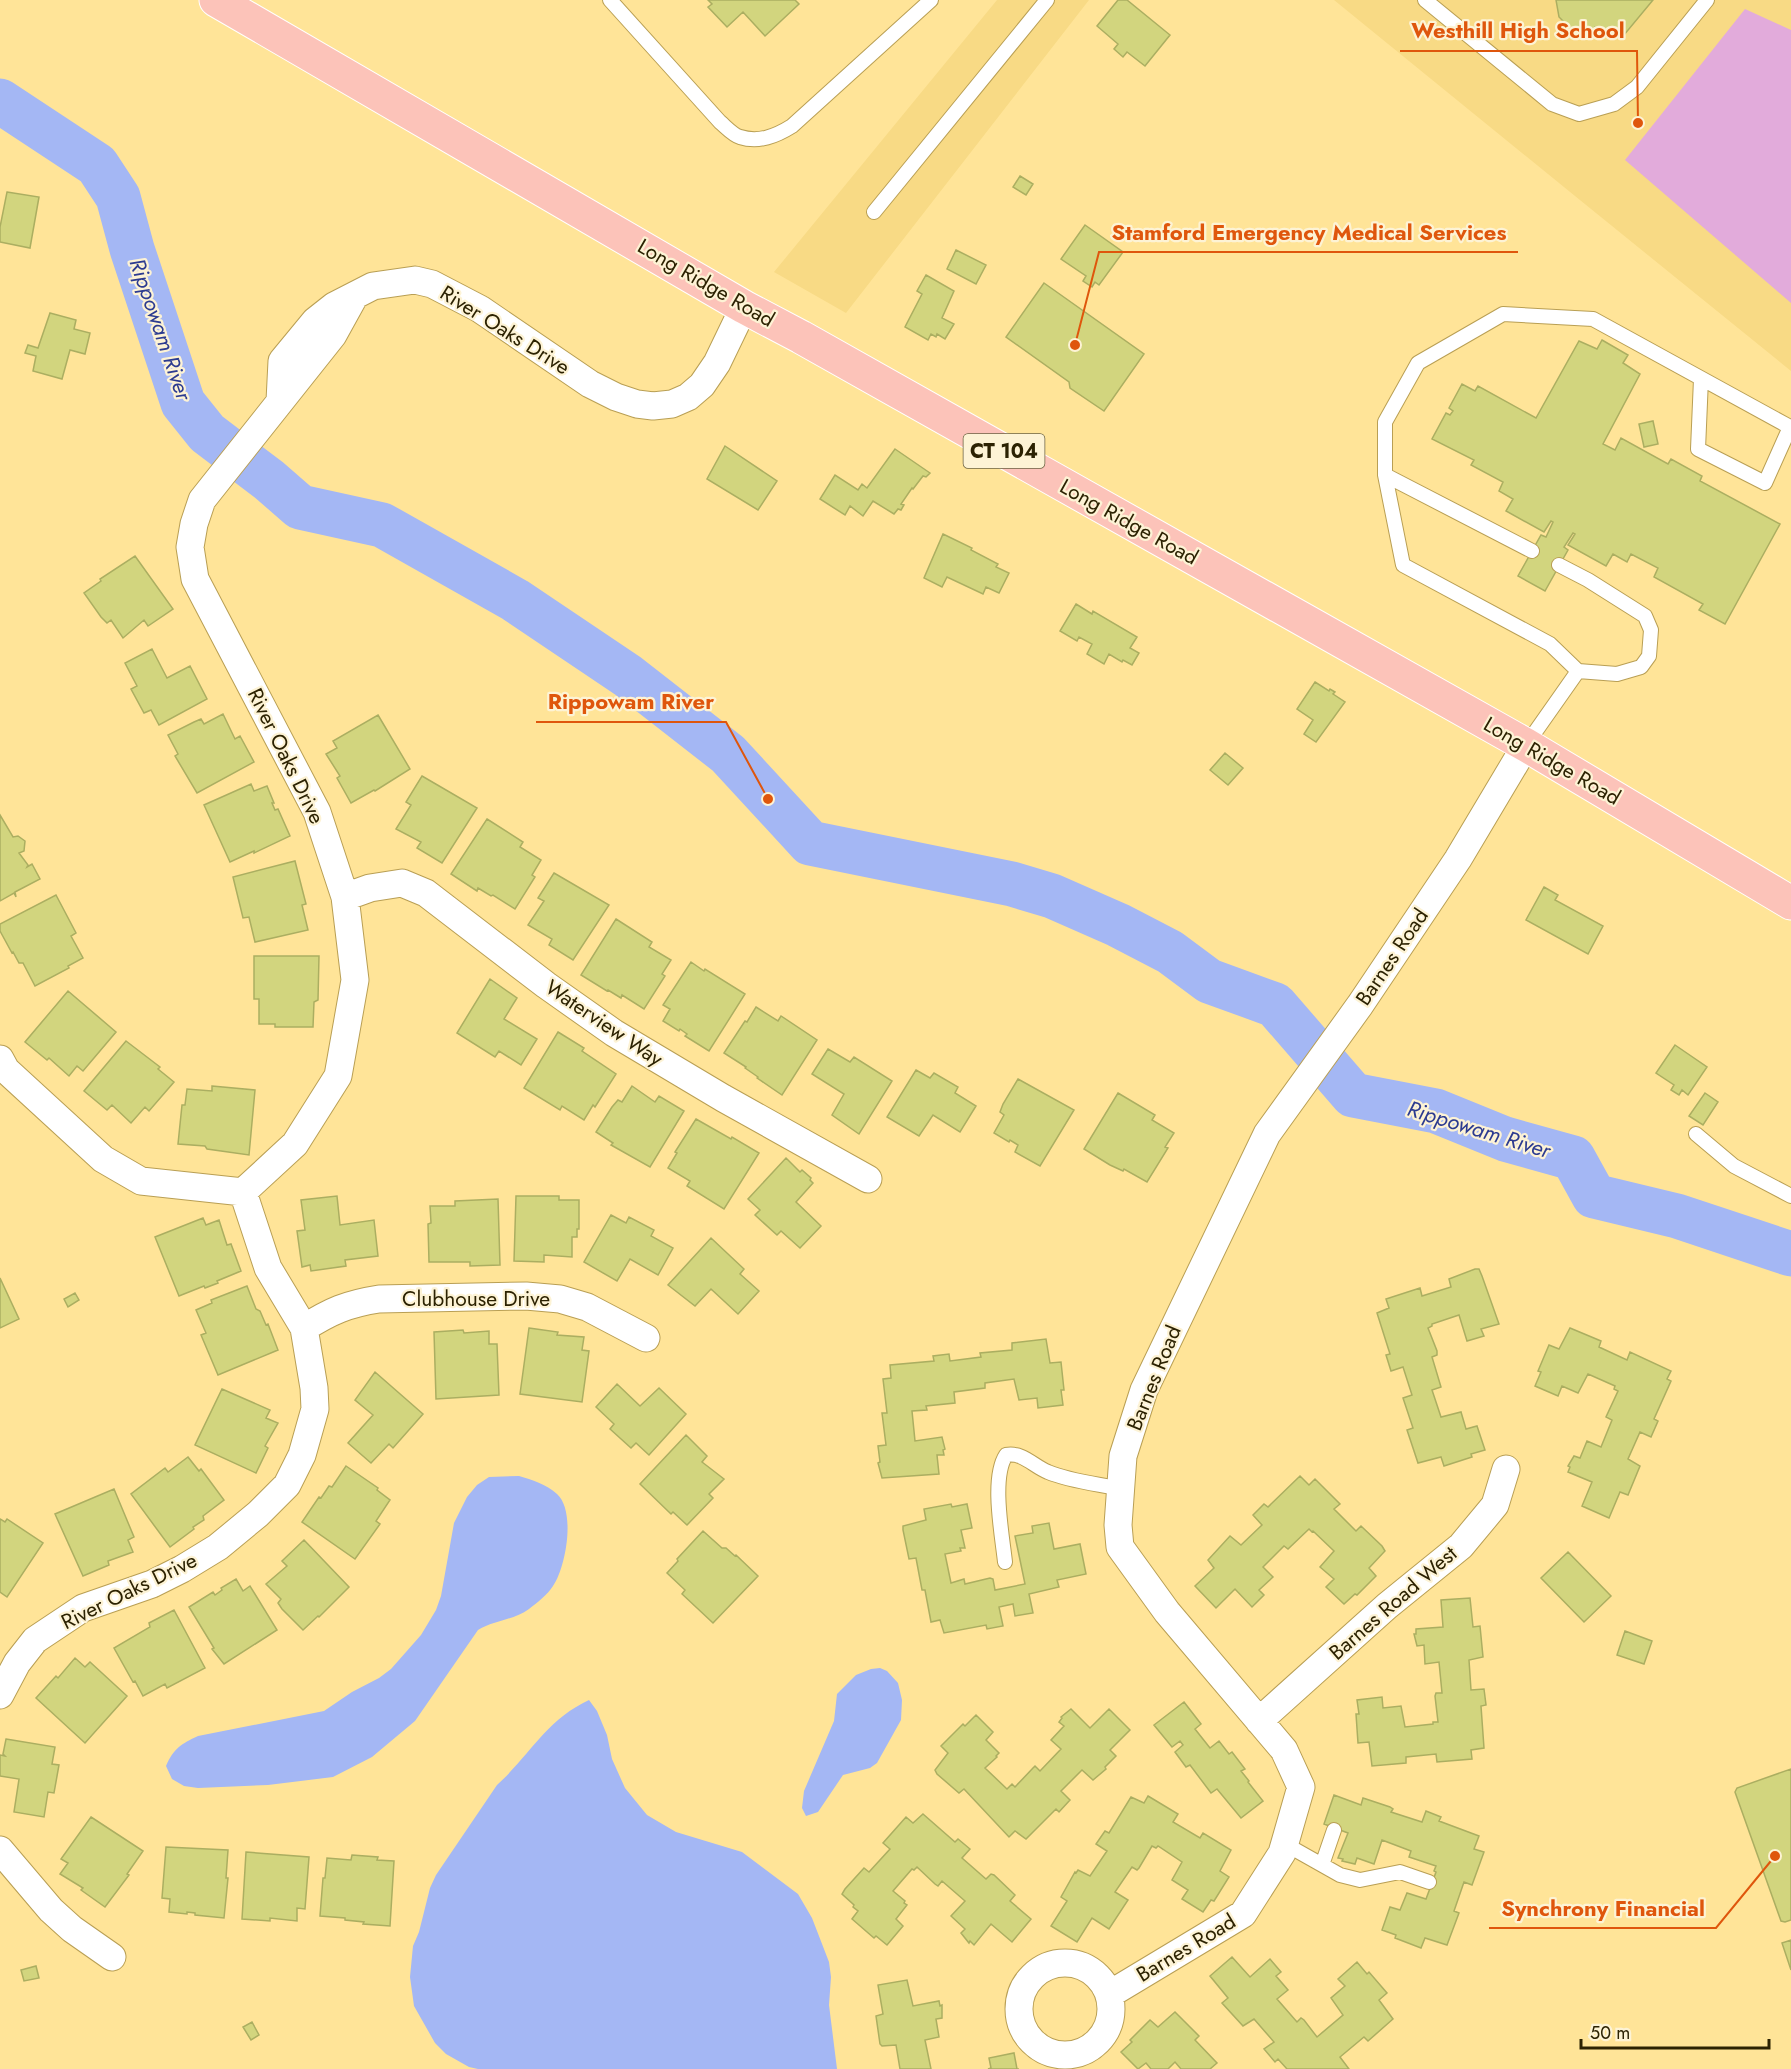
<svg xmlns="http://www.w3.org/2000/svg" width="1791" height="2069" font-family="Jost,sans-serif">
<rect width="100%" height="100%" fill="#ffe498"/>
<!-- built -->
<path fill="#f8da85" d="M997,0H1089L846,313L774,272Z
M1334,0H1791V371L1575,196Z"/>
<!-- green -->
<path fill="#e2abdb" d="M1745,9L1791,30V303L1625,160Z"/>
<!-- water -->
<path fill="#a4b7f4" d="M519,1476C532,1480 546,1484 557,1494C576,1511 566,1567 553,1586C548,1594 537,1603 529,1609C514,1620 495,1620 478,1630L415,1721L372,1757L333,1777L268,1785L198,1788L184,1786L172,1779L166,1766C174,1748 181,1744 198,1736L324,1711L352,1692L379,1678L391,1669L421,1635L436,1610L441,1596L454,1523L467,1497L477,1485L489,1477Z
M880,1668L887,1671L898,1683L902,1700L901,1720L877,1763L870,1768L843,1775L818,1812L806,1816L802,1808L804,1791L834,1721L837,1694L856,1675L871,1669Z
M589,1700L597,1711L607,1735L612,1759L625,1788L647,1815L676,1832L742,1852L798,1894L812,1918L829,1962L831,1977L829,2005L837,2069H478L469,2067L446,2054L435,2043L414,2006L410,1977L413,1946L419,1932L430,1888L436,1875L497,1785C530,1755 546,1720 589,1700Z"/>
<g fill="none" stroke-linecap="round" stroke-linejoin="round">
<!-- river -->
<path stroke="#a4b7f4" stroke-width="45" d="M0,101L97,165L118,197L132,249L183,403L207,433L269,480L300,507L382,525L515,600L628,676L728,754L810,843L1012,884L1052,896L1118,925L1170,952L1209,981L1275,1005L1353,1095L1436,1111L1505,1139L1573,1158L1594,1196L1677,1216L1791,1254"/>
</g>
<!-- building -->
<path fill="#d2d57e" stroke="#abae61" stroke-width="1.5" d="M708,0H795L799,4L765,36L743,12L727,27L708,7L712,4Z
M1118,0H1127L1170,35L1145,66L1127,52L1123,57L1114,49L1118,44L1097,26Z
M1556,0H1653L1624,35L1595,27V30L1587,32L1570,28L1559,17Z
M1020,176L1033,184L1026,195L1013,187Z
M7,192L39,197L30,248L0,242V227Z
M1085,225L1123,252L1099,285L1095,282L1092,287L1083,281L1086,276L1061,259Z
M956,250L986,265L976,284L947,269Z
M926,275L954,291L942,318L954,324L945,339L937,334L936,337L931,334L928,340L905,327L922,294L917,291Z
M1044,283L1144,354L1104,411L1070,388L1069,382L1006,337Z
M50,313L76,320L74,329L90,333L85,354L70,350L62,379L33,371L36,356L25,353L28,345L38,348Z
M1602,340L1628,355L1623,363L1640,374L1603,444L1615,450L1621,438L1668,464L1671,459L1702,476L1700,481L1780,524L1725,624L1699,610L1703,604L1654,577L1658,568L1631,554L1627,562L1613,554L1606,566L1568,545L1575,534L1573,533L1564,547L1568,550L1545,591L1518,576L1541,535L1546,537L1553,522L1551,521L1544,532L1506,511L1513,499L1499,491L1503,482L1471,465L1474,460L1432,439L1446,413L1450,415L1453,411L1449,408L1462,384L1475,391L1478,386L1536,418L1579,341L1597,349Z
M1653,421L1658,444L1644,447L1639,424Z
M725,446L777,481L758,510L707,479Z
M895,449L930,473L926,477L923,476L913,489L912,488L901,504L904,505L901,510L898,509L894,514L873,501L863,516L850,506L845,515L820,499L835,475L858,490L862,484L867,488Z
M943,534L972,548L971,550L998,564L996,567L1009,573L999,593L986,587L983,594L947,577L942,587L924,578Z
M135,556L173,609L148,626L144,620L123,638L111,620L107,623L101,617L84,593L101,581L100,579Z
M1076,604L1092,614L1093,611L1137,637L1130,648L1139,653L1132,665L1123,660L1122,662L1109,654L1104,664L1087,654L1092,644L1079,637L1077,641L1060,631Z
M152,649L167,678L190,666L207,699L159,725L151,710L144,713L131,689L137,686L125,663Z
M1315,682L1329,691L1330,689L1335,692L1333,694L1345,702L1316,742L1304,734L1313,720L1297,709Z
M223,714L235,739L240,736L254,762L197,793L175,756L178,754L168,735L194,722L201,719L204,724Z
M378,715L410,769L375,791L374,790L351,803L337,778L340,776L326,754L337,748L333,741Z
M1225,753L1243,768L1228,785L1210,770Z
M422,776L477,808L442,863L417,848L421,842L396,829L411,805L406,802Z
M251,784L254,791L267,786L274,803H272L275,810L278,809L290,836L254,853V851L230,862L204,805Z
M0,815L13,837L18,836L25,841L24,851L19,853L28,865L27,867L32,864L40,879L15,892L16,897L14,893L0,901Z
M487,819L523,842L520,847L541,860L532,875L535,877L515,909L493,895L491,896L478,888L477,891L451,874Z
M295,861L306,904L302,905L308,930L255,942L249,917L243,918L233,877Z
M554,873L609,905L573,960L549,945L552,939L528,925L544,901L538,898Z
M1544,887L1558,895L1555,900L1603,926L1588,954L1526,920Z
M56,895L76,933L71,936L83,958L68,966L69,968L35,986L23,963H19L13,952L12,953L0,931V924Z
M616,919L652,942L649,947L671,960L662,974L665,976L644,1009L622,995L621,998L608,990L607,991L581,975Z
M254,956H319L318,1000L314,1002L313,1027H275V1024H259V999H254Z
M691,962L704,971L705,969L745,994L709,1051L685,1036L687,1034L680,1029L679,1031L663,1021L670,1009L663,1005Z
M490,979L517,998L504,1019L537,1039L521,1065L499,1051L495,1057L457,1033Z
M68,991L116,1032L83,1071L77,1066L69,1076L49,1058L47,1060L25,1042Z
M756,1007L778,1021L781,1016L817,1040L782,1095L757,1078L758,1077L745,1068L746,1067L724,1053L745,1021L747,1022Z
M558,1032L584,1048L582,1051L616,1074L595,1107L593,1105L584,1120L562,1106L560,1110L524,1088Z
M126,1041L160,1067L158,1069L174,1082L149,1111L145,1107L131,1123L112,1105L107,1110L84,1091Z
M1675,1045L1707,1067L1688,1095L1682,1090L1679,1095L1671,1090L1674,1085L1656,1073Z
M828,1049L850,1062L854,1057L892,1081L859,1134L832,1115L844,1094L812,1074Z
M916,1070L930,1078L934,1073L958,1087L955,1093L976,1106L960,1132L933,1115L919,1136L887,1117Z
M1018,1079L1074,1110L1040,1166L1015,1152L1018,1145L1010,1140L1009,1142L994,1133L1004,1115L1000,1112L1003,1104Z
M212,1086L255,1090L249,1155L207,1149L205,1146L178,1144L182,1105H185L187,1089L212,1091Z
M632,1086L655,1102L659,1096L684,1111L650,1167L611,1145L613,1143L596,1132L612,1107L618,1100L622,1102Z
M1118,1093L1155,1115L1152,1120L1174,1133L1165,1147L1168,1148L1147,1182L1124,1169L1123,1171L1110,1165L1084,1149Z
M1705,1093L1718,1102L1703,1125L1689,1116Z
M696,1119L731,1139L732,1137L759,1153L724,1209L687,1186L690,1181L668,1168L677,1153L675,1152Z
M786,1158L800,1172L802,1170L811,1178L810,1180L813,1183L796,1202L821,1226L800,1248L781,1231L777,1235L755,1215L760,1210L748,1199Z
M337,1196L340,1225L374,1220L378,1256L345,1260L346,1266L311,1271L310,1265L302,1267L297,1231L305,1230L301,1200Z
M516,1196H559V1200H579V1229H577V1237H572V1257L544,1255V1262L514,1261Z
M498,1199L500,1265L470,1266V1262H429L428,1224L431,1223L430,1206H455V1201Z
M611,1215L626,1223L629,1217L654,1230L651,1236L673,1248L658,1275L630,1259L617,1281L584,1262Z
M203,1218L206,1225L219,1220L227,1245L231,1244L241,1271L217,1281L218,1283L205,1288L204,1286L179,1296L155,1237Z
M711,1238L744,1269L740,1274L759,1291L738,1314L711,1289L695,1306L668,1285Z
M1475,1269H1479L1482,1276L1499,1324L1481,1329L1484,1336L1467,1341L1459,1315L1432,1324V1326L1428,1328L1437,1351V1355L1432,1357L1441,1387L1432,1390L1441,1417L1461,1412L1466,1429L1477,1426L1485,1450L1471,1454L1472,1457L1444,1466L1441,1457L1418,1463L1407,1430L1413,1428L1403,1398L1412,1395L1403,1367L1391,1371L1386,1355L1390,1354L1377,1313L1389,1308L1386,1299L1420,1288L1422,1296L1451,1287L1449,1279Z
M0,1278L19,1319L0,1328Z
M247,1286L256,1309L260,1311L266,1325L268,1324L278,1350L218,1375L201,1335L206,1333L196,1310L212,1303L211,1300Z
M75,1293L79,1300L68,1307L64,1299Z
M529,1328L558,1332L557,1335L584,1337L582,1350L589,1351L582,1402L520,1394Z
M1570,1328L1601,1341L1599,1347L1627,1360L1630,1352L1671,1371L1667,1379L1671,1381L1654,1419L1658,1421L1651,1437L1640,1432L1628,1459L1640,1466L1628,1495L1620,1492L1609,1518L1582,1506L1592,1482L1568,1472L1570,1467L1568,1466L1574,1456L1580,1458L1587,1441L1601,1447L1612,1420L1606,1417L1618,1391L1614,1389L1615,1386L1588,1374L1578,1393L1562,1386L1558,1396L1535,1386L1541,1372L1538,1371L1549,1345L1559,1349Z
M463,1330L464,1333L489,1331V1344H497L499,1395L436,1399L434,1332Z
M1046,1339L1050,1363L1061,1362L1064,1390H1061L1063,1405L1038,1408L1037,1398L1019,1400L1014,1379L985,1383V1388L954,1392L955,1403L926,1406L927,1410L912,1411L915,1441L942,1437L945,1449L943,1450L944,1455H937L939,1474L882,1478L878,1463L880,1462L878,1446L886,1445L882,1413H887L883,1379L891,1378L890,1365L934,1361L933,1356L949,1354L950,1361L981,1357L980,1353L1012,1350V1343Z
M375,1372L423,1414L393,1448L389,1444L371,1463L348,1443L373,1415L355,1400Z
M617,1384L640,1406L659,1388L686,1414L649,1455L636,1443L631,1448L610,1429L614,1424L596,1407Z
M222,1389L270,1410L266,1418L278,1423L265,1446L268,1448L256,1473L195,1445Z
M686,1435L707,1456L702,1462L724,1479L709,1494L713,1498L687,1525L673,1512L671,1514L640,1484Z
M188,1457L199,1471L201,1469L224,1500L203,1516L204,1520L193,1527L194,1529L170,1547L131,1494L165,1468L168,1472Z
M346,1466L378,1488L377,1490L390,1500L376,1521L380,1524L355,1559L302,1522L319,1497L321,1498L329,1486L332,1487Z
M1300,1476L1309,1485L1315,1479L1340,1504L1334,1509L1356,1531L1361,1526L1382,1546L1385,1551L1369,1568L1376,1576L1357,1595L1355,1594L1344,1604L1326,1587L1334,1579L1320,1567L1334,1551L1313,1531L1312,1532L1309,1529L1288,1549L1284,1546L1263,1567L1273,1577L1259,1590L1264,1595L1252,1607L1235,1589L1216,1608L1195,1586L1214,1568L1208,1560L1230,1536L1241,1545L1262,1525L1253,1515L1264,1504L1268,1507Z
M114,1489L134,1537L128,1540L133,1552L108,1561L109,1565L83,1576L55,1514Z
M951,1504L952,1507L967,1504L972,1528L961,1530L965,1548H960L961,1551L945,1554L951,1583L964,1579L965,1584L990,1578L993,1579L995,1590L1025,1584L1015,1536L1033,1533L1032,1526L1049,1523L1054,1549L1080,1544L1086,1574L1057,1580L1059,1587L1029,1594L1033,1613L1015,1616L1013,1604L999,1607L1003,1626L987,1629L986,1625L944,1633L940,1620L931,1622L925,1590H922L916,1558L909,1559L903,1530V1526L926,1520L924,1509Z
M0,1519L5,1522L7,1519L43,1543L7,1597L0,1592Z
M703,1531L722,1548H726L735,1556L736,1555L758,1576L713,1623L682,1594L685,1590L667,1573L678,1561L677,1559Z
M304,1540L349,1587L319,1617L318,1616L303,1630L282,1609L278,1603L281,1599L266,1584L287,1566L282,1561Z
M1568,1552L1611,1596L1584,1622L1541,1578Z
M236,1579L243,1591L250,1586L277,1630L224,1664L212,1649L214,1648L189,1607L213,1592L215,1595L222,1590L221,1588Z
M1470,1598L1473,1627L1480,1626L1483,1657L1469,1660L1471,1690L1484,1689L1486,1705L1481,1706L1484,1748L1471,1750L1472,1759L1437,1762L1436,1754L1406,1757V1763L1372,1766L1369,1742L1358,1743L1356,1714H1359L1357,1700L1382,1697L1383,1708L1401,1706L1405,1727L1433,1724V1722H1438L1435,1696L1436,1693H1442L1439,1662L1425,1664L1424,1645L1417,1646L1414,1634H1416V1629L1443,1627L1441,1600Z
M174,1610L205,1668L167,1688L165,1684L143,1696L135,1681L133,1682L114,1648L150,1627L149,1623Z
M1625,1631L1652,1641L1644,1664L1617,1655Z
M75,1658L85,1667L90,1662L127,1696L85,1743L36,1698L56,1676L58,1678Z
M1184,1702L1201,1724L1195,1729L1210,1748L1219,1741L1229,1754L1232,1752L1245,1769L1241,1771L1249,1781L1248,1782L1263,1801L1241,1818L1217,1789L1211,1793L1190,1765L1186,1767L1175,1752L1183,1745L1180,1741L1172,1747L1154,1725Z
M1071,1709L1090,1728L1109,1709L1130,1730L1110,1750L1116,1756L1105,1767L1106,1769L1093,1780L1082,1770L1061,1791L1070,1800L1059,1812L1056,1809L1026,1839L1015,1831L1009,1837L964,1789L959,1793L937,1774L935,1770L948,1753L941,1746L963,1724L965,1726L976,1715L993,1732L986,1740L999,1753L996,1756L997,1757L985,1768L1007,1789L1012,1784L1015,1787L1033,1768L1035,1766L1040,1771L1061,1749L1051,1740L1064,1726L1059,1722L1062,1718L1061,1717Z
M6,1739L55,1747L52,1764L59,1765L54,1793L48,1792L44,1817L14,1812L19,1779L0,1776V1755L5,1756L3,1754Z
M1791,1769V1920L1785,1922L1781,1921L1735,1792L1737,1788Z
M1334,1795L1361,1805L1363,1798L1390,1807L1393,1809L1391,1812L1422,1822L1426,1811L1441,1817L1439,1821L1479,1836L1474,1849L1484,1852L1472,1885L1464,1882L1454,1911L1459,1913L1447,1945L1425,1938L1421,1948L1395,1938L1396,1935L1382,1930L1390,1907L1400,1910L1407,1893L1426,1899L1436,1872L1434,1871L1436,1866L1409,1857L1411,1851L1382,1840L1374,1864L1357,1858L1355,1864L1342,1861L1343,1859L1338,1858L1348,1833L1324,1824Z
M1148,1796L1178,1814L1173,1822L1200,1838L1203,1833L1231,1850L1220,1871L1229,1877L1214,1901L1211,1900L1203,1912L1182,1899L1188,1890L1172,1880L1182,1862L1158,1846L1156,1848L1152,1846L1139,1868L1137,1870L1132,1867L1115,1892L1128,1900L1109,1929L1092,1918L1077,1942L1051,1926L1067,1901L1061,1897L1075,1872L1076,1873L1078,1870L1090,1876L1107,1851L1096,1844L1105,1831L1109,1833L1131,1797L1144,1803Z
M923,1814L955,1842L958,1839L970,1849L962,1858L986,1879L991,1874L994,1875L1015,1895L1010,1901L1031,1919L1012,1942L991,1924L974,1945L970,1941L969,1943L961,1933L965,1929L951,1916L965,1901L942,1881L938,1886L935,1884L917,1867L914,1870L912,1869L893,1891L905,1901L904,1903L907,1905L896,1919L903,1926L887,1945L876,1936L874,1938L852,1919L858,1911L853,1907L854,1905L842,1894L845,1889L864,1868L869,1872L890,1849L883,1843L906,1817L913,1823Z
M91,1817L143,1851L127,1874L129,1875L105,1907L81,1890L83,1888L60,1874L68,1863L61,1859Z
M166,1847L228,1850L226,1878H228L224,1918L195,1915V1913L187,1912V1914L169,1912L170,1899L162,1898Z
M246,1852L309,1857L305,1909L297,1908V1921L270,1918V1921L242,1919Z
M352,1855L378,1857L377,1860L394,1861L390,1926L363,1924L364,1922L345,1920V1918L320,1916L323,1878H325L327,1858L351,1860Z
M1791,1940V1970L1782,1943Z
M1232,1957L1250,1977L1270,1959L1281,1972L1276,1976L1288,1990L1277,1999L1297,2022L1301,2018L1304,2020L1317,2037L1343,2015L1331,1998L1345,1986L1338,1979L1357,1962L1367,1974L1369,1972L1387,1993L1379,2000L1393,2019L1368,2041L1364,2037L1340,2057L1349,2069H1287L1278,2059L1275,2062L1264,2049L1274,2042L1254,2019L1243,2026L1222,2003L1228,1998L1210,1976Z
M36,1966L39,1978L24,1981L21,1970Z
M907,1980L913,2006L939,2001L940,2006L942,2005V2018L936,2019L939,2037L925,2040L931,2069H900L896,2045L882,2046L880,2044L876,2016L883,2014L878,1985Z
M1175,2012L1199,2036L1195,2040L1217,2063L1210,2069H1181L1175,2062L1168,2069H1151L1146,2063L1138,2069L1121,2052L1132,2042L1130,2040L1150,2020L1158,2027Z
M252,2022L259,2035L251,2040L243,2027Z
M1014,2053L1017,2069H1019H988L991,2068L989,2058Z"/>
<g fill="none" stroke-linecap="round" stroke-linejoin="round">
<defs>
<path id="service" d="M610,0L720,122C726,127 733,135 740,137C759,143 776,136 792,126L931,0
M1425,0L1552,104L1579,114L1614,104L1637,87L1707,0
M874,212L1047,0
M1385,475L1532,551
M1559,565L1588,580L1645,616L1651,630L1649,656L1641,667L1617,674L1578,671
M1526,745L1578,671L1550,644L1403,565L1385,475V422L1418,363L1503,314L1593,319L1790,427L1765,483L1698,449L1701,379
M1696,1134L1734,1166L1791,1196
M1005,1562C1002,1534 991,1478 1006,1455C1023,1452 1033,1466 1048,1472C1069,1481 1098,1484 1121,1489
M1285,1844L1340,1875L1360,1880L1400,1872L1429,1882
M1322,1865L1334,1830"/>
<path id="minor" d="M280,401L282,361L315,321L334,306L373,286L415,280L432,284L480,309L590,384L616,397L637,404L653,406L672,404L688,397L702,385L717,363L744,307
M345,897L370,888L402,883L426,893L546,985L614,1033L723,1098L868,1179
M0,1059L6,1070L103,1159L141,1181L243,1192
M304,1328C331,1311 347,1304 379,1299L526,1296L560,1299L587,1307L646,1338
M0,1695L17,1663L35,1640L83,1608L152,1584L182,1569L218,1547L258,1514L287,1485L302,1455L315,1409L314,1388L304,1328L268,1268L243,1192L295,1144L338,1076L355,980L345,897L317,812L195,579L190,547L194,524L202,500L333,335L354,297
M1259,1721L1387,1606L1461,1546L1495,1505L1506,1469
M0,1850L51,1910L72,1929L112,1957
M1019 2009a46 46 0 1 1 92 0a46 46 0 1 1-92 0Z
M1110,1994L1243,1914L1282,1853L1301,1787L1284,1750L1167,1612L1120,1547L1118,1525L1123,1456L1144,1390L1267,1134L1360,1005L1458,859L1526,745"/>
<path id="primary" d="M216,0L744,307L801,337L1526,745L1791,903"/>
</defs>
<!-- service casing -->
<use href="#service" stroke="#b99f54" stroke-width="16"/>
<!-- minor casing -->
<use href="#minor" stroke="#b99f54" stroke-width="29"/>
<!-- primary casing -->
<use href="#primary" stroke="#fff" stroke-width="35"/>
<!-- service -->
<use href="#service" stroke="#fff" stroke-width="14"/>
<!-- minor -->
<use href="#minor" stroke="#fff" stroke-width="27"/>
<!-- primary -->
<use href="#primary" stroke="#fcc3b9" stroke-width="33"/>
</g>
<g text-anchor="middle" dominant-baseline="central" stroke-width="4.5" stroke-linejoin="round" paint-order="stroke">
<!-- shield labels -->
<rect fill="#fdf3d5" stroke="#6b6141" stroke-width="1.5" x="963.5" y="434" width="81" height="34" rx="4.5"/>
<g font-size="20" font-weight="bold" fill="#2c2202">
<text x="1004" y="451">CT 104</text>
</g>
<!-- street labels -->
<g font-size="21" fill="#2c2202" stroke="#fdf3d5">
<text transform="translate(706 283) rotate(30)">Long Ridge Road</text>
<text transform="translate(505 330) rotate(32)">River Oaks Drive</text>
<text transform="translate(1129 522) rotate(29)">Long Ridge Road</text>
<text transform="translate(286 756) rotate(64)">River Oaks Drive</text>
<text transform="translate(1552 761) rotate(30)">Long Ridge Road</text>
<text transform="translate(1392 957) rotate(-56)">Barnes Road</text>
<text transform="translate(604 1023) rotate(34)">Waterview Way</text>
<text x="476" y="1299">Clubhouse Drive</text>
<text transform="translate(1154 1378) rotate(-68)">Barnes Road</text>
<text transform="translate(129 1591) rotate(-26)">River Oaks Drive</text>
<text transform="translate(1393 1603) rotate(-41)">Barnes Road West</text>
<text transform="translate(1186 1948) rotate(-31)">Barnes Road</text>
</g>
<!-- water labels -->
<g font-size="22" font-style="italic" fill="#2c3b90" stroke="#fdf3d5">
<text transform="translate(161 329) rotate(71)">Rippowam River</text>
<text transform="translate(1479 1129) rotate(17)">Rippowam River</text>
</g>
</g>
<!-- callouts -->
<path fill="none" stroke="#df560c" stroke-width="2" d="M1638 123L1637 51H1400M1075 345L1099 252H1518M768 799L726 722H536M1775 1856L1716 1928H1489"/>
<g fill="#df560c" stroke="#fdf3d5" stroke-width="2">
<circle cx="1638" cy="123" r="6"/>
<circle cx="1075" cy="345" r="6"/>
<circle cx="768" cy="799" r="6"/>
<circle cx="1775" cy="1856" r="6"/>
</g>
<g font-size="22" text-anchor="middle" font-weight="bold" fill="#df560c" stroke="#fdf3d5" stroke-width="4.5" stroke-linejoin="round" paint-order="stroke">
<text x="1518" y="38">Westhill High School</text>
<text x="1309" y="240">Stamford Emergency Medical Services</text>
<text x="631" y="709">Rippowam River</text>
<text x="1603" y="1916">Synchrony Financial</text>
</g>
<!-- scale -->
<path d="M1581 2039v9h188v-9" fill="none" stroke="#2c2202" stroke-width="3"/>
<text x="1590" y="2039" font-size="18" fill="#2c2202" stroke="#fdf3d5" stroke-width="4.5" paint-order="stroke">50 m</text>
</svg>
